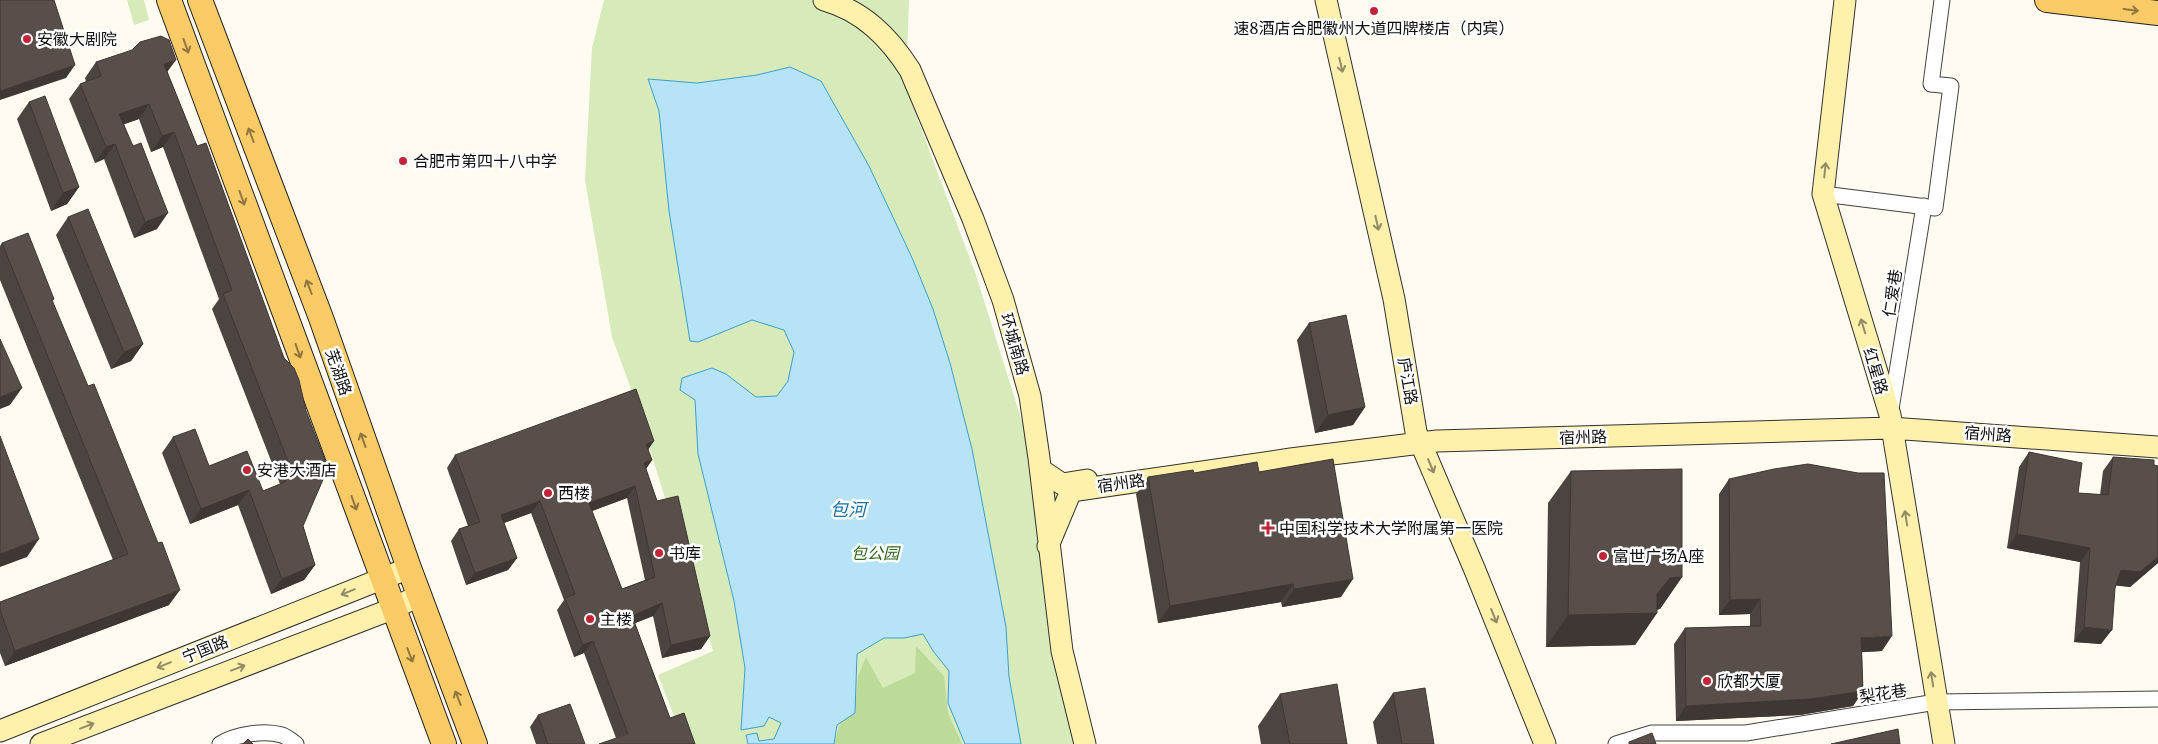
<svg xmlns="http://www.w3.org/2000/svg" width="2158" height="744" font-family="'Noto Serif','Noto Sans SC',serif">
<rect width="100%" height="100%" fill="#fffbf1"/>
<!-- green -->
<path fill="#d7eaba" d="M127,0H144L149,20L134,25Z
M604,0H909L906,88L976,275L1035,463L1062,484L1059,550L1084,744H685L658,675L713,651L630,386L612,337L585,180L592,48Z"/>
<!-- forest -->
<path fill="#bcdb99" d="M916,646L944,676L948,713L962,744H834L840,723L855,713L858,676L866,657L883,688L915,673Z"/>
<!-- water -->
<path fill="#b6e3f7" stroke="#3c9fcf" d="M790,67L821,81L869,166L913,260L933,309L950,363L972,449L1006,627L1009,677L1021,744H965L948,703L949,671L933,651L923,634L904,638H884L857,654L855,713L837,725L834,744H748L746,735L757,733L759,741L774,739L781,723L769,717L764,726L741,730L745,668L734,601L698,454L695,400L680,390L682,378L712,368L726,374L756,397L777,396L788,381L794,352L784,330L752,320L698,342L690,341L669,211L659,111L648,79L697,83L757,75Z"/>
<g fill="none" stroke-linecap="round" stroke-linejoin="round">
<defs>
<path id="street" d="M1823,194L1935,208L1951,86L1931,84L1942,0
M1891,409L1924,206
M220,744C236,734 264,730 282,735C287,737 292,741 296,744
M1616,744L1652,733H1746L1936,702L2158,699"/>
<path id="secondary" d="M824,0C863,11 889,37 910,70L973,219L1003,300L1030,396L1039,458L1062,651L1085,744
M1326,0L1394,299L1416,432L1474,568L1545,744
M1845,0L1823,194L1890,415L1944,744
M1041,470L1062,484L1087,480
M1048,546L1071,491L1291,459L1437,441L1891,428L2158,447
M0,731L409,568
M41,744L392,609L420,595"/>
<path id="primary" d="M169,0L444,744
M200,0L321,318L409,568L475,744
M2047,0L2158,13"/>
</defs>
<!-- street casing -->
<use href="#street" stroke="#424242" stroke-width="17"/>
<!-- secondary casing -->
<use href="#secondary" stroke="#313131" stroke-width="23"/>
<!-- primary casing -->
<use href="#primary" stroke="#202020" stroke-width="26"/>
<!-- street -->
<use href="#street" stroke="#fff" stroke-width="15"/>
<!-- secondary -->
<use href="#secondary" stroke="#fff0ac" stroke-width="21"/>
<!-- primary -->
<use href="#primary" stroke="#f9cb67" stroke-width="24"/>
</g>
<!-- wall -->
<path fill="#4c4440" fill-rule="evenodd" d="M96,62L167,72L284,358L303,526L315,565L304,580L271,594L238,505L190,524L162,453L173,437L209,466L263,491L280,484L212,309L219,299L163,147L151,152L139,119L124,124L157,229L134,238L104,159L95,163L69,99L80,84L86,82L85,78Z
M29,102L79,187L67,204L51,211L17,119Z
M68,217L143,344L131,361L111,369L56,235Z
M2,243L54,299L52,301L169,605L5,666L0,653V602L113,560L0,280V246Z
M1309,323L1365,407L1353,425L1315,433L1297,340Z
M648,450L652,460L646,469L657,501L710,636L701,649L662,658L653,616L635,623L670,718L616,738L584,653L574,657L557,610L564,600L531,513L504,523L517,558L508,570L466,585L451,541L459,529L468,526L447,468L455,455ZM627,498L645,580L622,589L592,511Z
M2029,452L2078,493L2100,495L2103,471L2113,457L2158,466V563L2130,587L2116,585L2101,644L2074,642L2080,562L2007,548L2019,467Z
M1571,471L1682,577L1660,609L1657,610V613L1635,645L1546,647L1548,503Z
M1259,472L1341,597L1282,607L1281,602L1158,623L1136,494L1148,477L1194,473Z
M1729,479L1882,651L1862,652L1863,691L1853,706L1800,715L1676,721L1674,644L1685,628L1750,626V614L1719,615V494Z
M1393,693L1434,744H1377L1373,722Z
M1280,694L1347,744H1261L1258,726Z
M538,715L585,744H536L530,727Z"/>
<!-- shaded-wall -->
<path fill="#3e3734" d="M176,60L165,75L164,64Z
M75,65L66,78L0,100V91Z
M149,104L139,119L108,130L119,114Z
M174,132L163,147L151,152L162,136Z
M115,144L104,159L95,163L106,147Z
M79,187L67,204L51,211L63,193Z
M168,213L157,229L134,238L145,222Z
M143,344L131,361L111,369L124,352Z
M22,388L10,405L0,409V397Z
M1365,407L1353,425L1315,433L1328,415Z
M654,441L646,453V444Z
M652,460L643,473L644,463Z
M635,486L627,498L581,515L589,503Z
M249,490L238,505L190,524L201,509Z
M540,501L531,513L493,527L501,515Z
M2017,534L2090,548L2080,562L2007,548Z
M39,539L27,557L0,567V554Z
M2158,557V563L2130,587L2110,585L2121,570Z
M517,558L508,570L466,585L475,573Z
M315,565L304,580L271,594L282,579Z
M1682,577L1660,609L1647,610L1657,613L1635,645L1546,647L1568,615L1657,594L1670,578Z
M1353,579L1341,597L1282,607L1294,589Z
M1293,584L1281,602L1158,623L1170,606Z
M180,590L169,605L5,666L15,651Z
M1760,599L1750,614L1719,615L1730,600Z
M662,603L653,616L623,628L632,616Z
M2084,627L2112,630L2101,644L2074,642Z
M710,636L701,649L662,658L671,645Z
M1892,636L1882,651L1850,653L1861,638Z
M593,641L584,653L574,657L583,645Z
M1863,691L1853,706L1800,715L1676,721L1686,706Z"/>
<!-- building -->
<path fill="#584f4b" stroke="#3e3734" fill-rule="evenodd" d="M0,0H54L75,65L0,91Z
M161,36L169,40L176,60L164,64L197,146L206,143L284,358L294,368L299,380L306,411L328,468L303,526L315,565L282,579L249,490L201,509L173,437L195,429L209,466L247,451L263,491L285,482L291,469L223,294L232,290L174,132L162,136L149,104L119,114L133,146L141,143L168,213L145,222L115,144L106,147L80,84L101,76L96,62L132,50L140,42Z
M45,96L79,187L63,193L29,102Z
M88,209L143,344L124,352L68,217Z
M28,233L54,299L52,300L88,386L94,384L158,543L162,542L180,590L15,651L0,610V602L128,554L2,243Z
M1346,315L1365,407L1328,415L1309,323Z
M0,339L22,388L0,397Z
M636,389L654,441L646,444L652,460L644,463L657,501L678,496L710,636L671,645L662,603L632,616L670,718L684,713L695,744H599L628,734L593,641L583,645L565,598L575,594L540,501L501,515L517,558L475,573L459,529L480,522L455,455ZM635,486L655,577L622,589L589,503Z
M0,436L39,539L0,554Z
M2029,452L2082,463L2078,493L2108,495L2113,457L2154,460V465L2158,466V557L2140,572L2121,570L2115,588L2112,630L2084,627L2090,548L2017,534Z
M1333,459L1353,579L1294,589L1293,584L1170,606L1148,477L1193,470L1194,473L1257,462L1259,472Z
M1808,464L1858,473H1884L1892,636L1861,638L1863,691L1811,699L1686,706L1685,628L1761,626L1760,599L1730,600L1729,479L1774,469Z
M1682,469V577L1670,578L1657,594V613L1568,615L1571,471Z
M1337,684L1347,744H1290L1280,694Z
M1425,688L1434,744H1402L1393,693Z
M570,704L585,744H548L538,715Z
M1898,729L1900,744H1831Z
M1652,733L1656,744H1629V742Z
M248,739L253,744H243Z"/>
<!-- one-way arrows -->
<defs><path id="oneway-shaft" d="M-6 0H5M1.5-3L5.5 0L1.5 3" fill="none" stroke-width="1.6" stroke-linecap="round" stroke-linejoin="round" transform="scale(1.25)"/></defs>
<g stroke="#90763f">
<use href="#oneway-shaft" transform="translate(2131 10) rotate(7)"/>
<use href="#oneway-shaft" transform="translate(186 46) rotate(70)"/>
<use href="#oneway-shaft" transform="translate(251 135) rotate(-111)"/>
<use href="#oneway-shaft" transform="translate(242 198) rotate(70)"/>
<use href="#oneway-shaft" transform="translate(309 287) rotate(-111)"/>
<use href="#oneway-shaft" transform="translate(298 351) rotate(70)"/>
<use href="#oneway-shaft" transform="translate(363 440) rotate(-110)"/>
<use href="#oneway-shaft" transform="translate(354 503) rotate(70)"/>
<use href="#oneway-shaft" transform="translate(410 655) rotate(69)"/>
<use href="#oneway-shaft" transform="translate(458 698) rotate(-111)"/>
</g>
<g stroke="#938b65">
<use href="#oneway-shaft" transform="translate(1341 65) rotate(77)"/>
<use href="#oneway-shaft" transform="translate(1825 170) rotate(-84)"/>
<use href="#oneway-shaft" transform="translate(1377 223) rotate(77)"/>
<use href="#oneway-shaft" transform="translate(1863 326) rotate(-107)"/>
<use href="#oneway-shaft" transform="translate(1431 466) rotate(67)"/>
<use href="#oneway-shaft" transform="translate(1906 518) rotate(-99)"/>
<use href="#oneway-shaft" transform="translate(348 592) rotate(158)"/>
<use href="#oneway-shaft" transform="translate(1494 616) rotate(68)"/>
<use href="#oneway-shaft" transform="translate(164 665) rotate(158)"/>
<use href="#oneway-shaft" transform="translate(238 668) rotate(-21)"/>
<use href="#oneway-shaft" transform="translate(1932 679) rotate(-99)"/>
<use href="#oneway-shaft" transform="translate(87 726) rotate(-21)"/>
</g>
<!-- markers -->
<g fill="#c12538" stroke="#fff" stroke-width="2">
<circle cx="1374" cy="11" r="5"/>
<circle cx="27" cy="39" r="5"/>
<circle cx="403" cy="161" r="5"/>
<circle cx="247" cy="470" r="5"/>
<circle cx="548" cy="493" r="5"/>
<path d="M1265.5 520.5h5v5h5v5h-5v5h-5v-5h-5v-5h5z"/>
<circle cx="659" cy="553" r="5"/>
<circle cx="1603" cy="556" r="5"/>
<circle cx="590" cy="619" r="5"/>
<circle cx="1707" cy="681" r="5"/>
</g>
<g text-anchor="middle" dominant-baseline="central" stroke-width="5" stroke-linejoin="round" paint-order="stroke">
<!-- poi labels -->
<g font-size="16" fill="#0f0f0f" stroke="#fff" text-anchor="start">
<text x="1374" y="28" text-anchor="middle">速8酒店合肥徽州大道四牌楼店（内宾）</text>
<text x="37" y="39">安徽大剧院</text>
<text x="413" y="161">合肥市第四十八中学</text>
<text x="257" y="470">安港大酒店</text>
<text x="558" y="493">西楼</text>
<text x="1279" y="528">中国科学技术大学附属第一医院</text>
<text x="669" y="553">书库</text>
<text x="1613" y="556">富世广场A座</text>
<text x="600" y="619">主楼</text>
<text x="1717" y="681">欣都大厦</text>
</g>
<!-- street labels -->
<g font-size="16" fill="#0f0f0f" stroke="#fff">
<text transform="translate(1892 293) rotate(-81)">仁爱巷</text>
<text transform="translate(1015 344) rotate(74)">环城南路</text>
<text transform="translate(1876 371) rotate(73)">红星路</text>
<text transform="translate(339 372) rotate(71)">芜湖路</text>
<text transform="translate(1408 381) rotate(80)">庐江路</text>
<text transform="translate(1988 434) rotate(4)">宿州路</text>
<text transform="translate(1583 437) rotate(-2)">宿州路</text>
<text transform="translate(1121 483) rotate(-8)">宿州路</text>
<text transform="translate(205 649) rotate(-22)">宁国路</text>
<text transform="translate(1883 693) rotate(-9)">梨花巷</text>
</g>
<!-- park labels -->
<g font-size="16" font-style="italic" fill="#33681e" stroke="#fff">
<text x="875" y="553">包公园</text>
</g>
<!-- water labels -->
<g font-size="18" font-style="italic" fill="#1670a3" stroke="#fff">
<text x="848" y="509">包河</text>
</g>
</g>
</svg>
